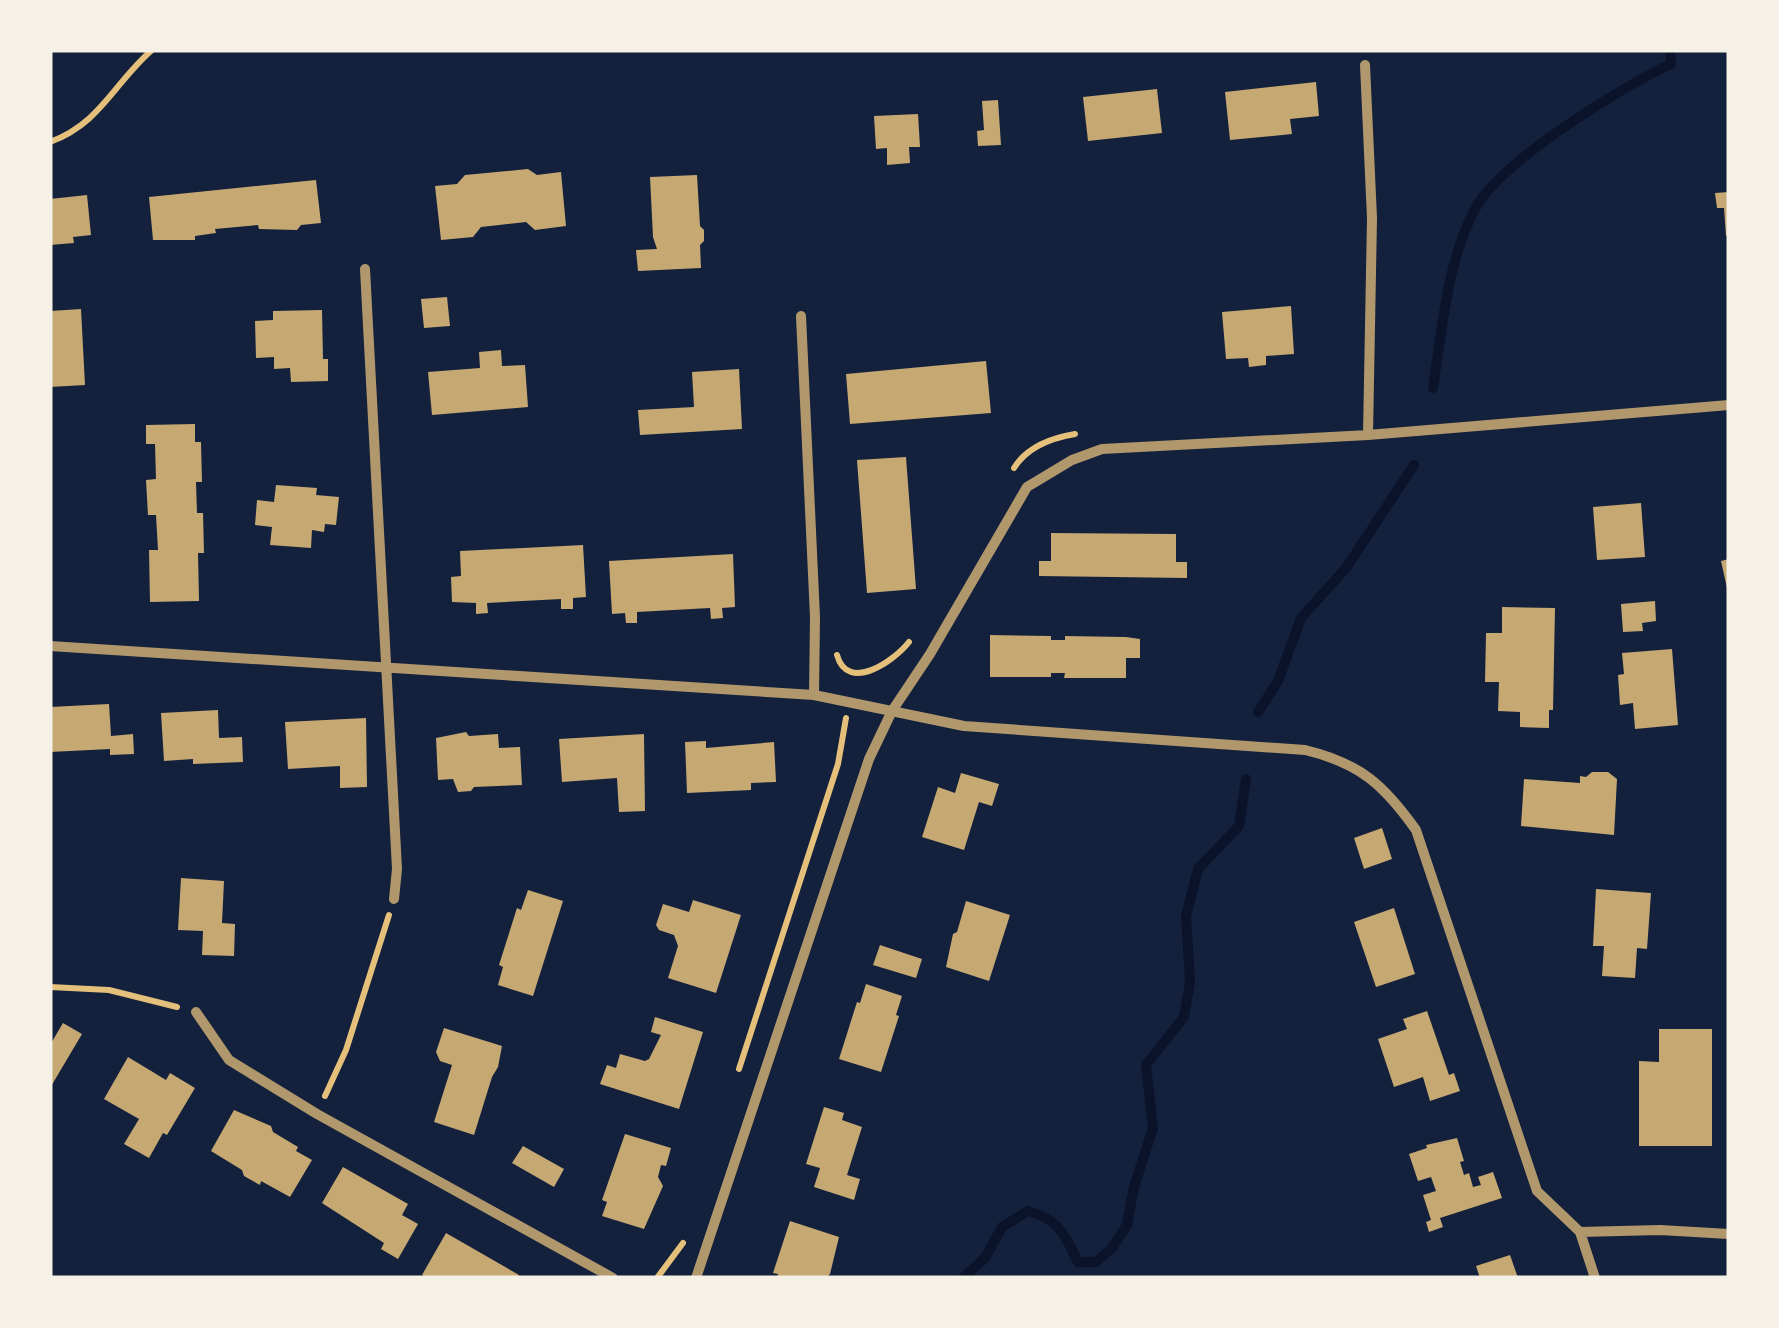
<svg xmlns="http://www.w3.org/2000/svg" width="1779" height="1328" font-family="Montserrat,sans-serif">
<rect width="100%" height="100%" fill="#14213d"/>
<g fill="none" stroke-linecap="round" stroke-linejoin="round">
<!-- stream -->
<path stroke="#0b132b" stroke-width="10" d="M1433,388C1442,329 1447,262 1475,209C1500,162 1621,87 1671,64L1670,50
M1258,712L1278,681L1301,618L1346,568L1414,465
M963,1278L985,1258L1002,1227L1028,1211C1060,1220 1064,1234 1078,1262H1096L1112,1248L1127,1225L1134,1187L1153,1128L1146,1065L1184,1017L1190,982L1186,916L1198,869L1239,826L1246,779"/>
</g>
<!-- building -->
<path fill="#c6a872" d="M1316,82L1319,116L1290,119L1292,134L1230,140L1225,92Z
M1157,89L1162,133L1088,141L1083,97Z
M998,100L1001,145L978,146L977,131L984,130L982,101Z
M918,114L920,147H909L910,163L887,165V148L876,149L874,116Z
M528,169L537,175L561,172L566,226L535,230L526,222L481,227L473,237L441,240L435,186L457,184L465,175Z
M697,175L700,226L704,230V241L700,245L701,268L638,271L636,250L657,249L653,237L650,177Z
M316,180L321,223L301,225L297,230L259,229L258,225L215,229L216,233L195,236V240H153L149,197Z
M1729,192V235L1726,236L1724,208H1717L1715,193Z
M87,195L91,235L73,237L74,243L50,245V199Z
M447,297L450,326L424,328L421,299Z
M1291,306L1294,354L1266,356V365L1249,367L1248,358L1226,359L1222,312Z
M81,309L85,385L50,387V311Z
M322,310L323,359H328V381L291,382L290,368L274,369V357L256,358L255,321L273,320V311Z
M501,350L502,366L525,365L528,407L432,415L428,372L480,368L479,352Z
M986,361L991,413L850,424L846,374Z
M739,369L742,429L640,435L638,410L694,407L692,372Z
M195,424V442H201L202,482H196L197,513H203L204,553H198L199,601L150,602L149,550H158L156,515H148L146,480L156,479L155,444H146V425Z
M906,457L916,589L867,593L857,460Z
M276,485L317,488L316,495L339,497L336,525L325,524L324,532L312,530L311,548L270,545L272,527L255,525L257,500L274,502Z
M1641,503L1645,557L1597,560L1593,507Z
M1051,533L1176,534V562H1187V578L1039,576V561H1051Z
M583,545L586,597L573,598V609H561V599L487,603L488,613L476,614V603L452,602L451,577L461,576L460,551Z
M733,554L735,607L722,608L723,618L711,619L710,608L637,612V623H626L625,613L612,614L609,561Z
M1729,559V588H1727L1721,561Z
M1655,601L1656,621L1642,623L1643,631L1623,632L1621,604Z
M1502,607L1555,608L1553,710H1549V728L1520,727V712L1498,711L1499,682H1485L1486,633H1502Z
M990,635L1051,636V640H1065V636L1126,637L1140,639V658H1126V678H1064L1065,673H1051V677H990Z
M1672,649L1678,725L1635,729L1633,703L1620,705L1618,675L1624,674L1622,653Z
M109,704L111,736L133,734L134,754L110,755V749L50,752V707Z
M218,710L219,738L242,737L243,762L193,764V759L164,761L161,713Z
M366,718L367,787L340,788V766L288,769L285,722Z
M466,732L469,736L498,734L499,748L520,747L522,785L474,787L471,791L458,792L453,779L438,780L436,738Z
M644,734L645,811L619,812L617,778L562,782L559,739Z
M706,741V748L774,742L776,782L751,783V790L687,793L685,742Z
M1592,772H1608L1617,779L1614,835L1521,826L1524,779L1580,783V776L1586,777Z
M961,773L999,784L992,806L979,802L964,850L922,837L938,787L955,793Z
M1382,828L1392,859L1364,869L1354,838Z
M181,878L224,881L222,923L235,924L234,956L202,955L203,931L178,930Z
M1596,889L1651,893L1647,949L1637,948L1635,978L1602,976L1604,946H1593Z
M528,890L563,901L533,996L498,985L503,967L499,965L517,908L521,910Z
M693,900L741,915L716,993L668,978L678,946L674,935L659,930L656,925L663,904L689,912Z
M966,901L1010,915L989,981L946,967L953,934L957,932Z
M1394,908L1415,974L1376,987L1354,922Z
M880,945L922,959L916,978L873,965Z
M866,984L902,996L896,1015L899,1016L881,1072L839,1059L857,1002L860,1003Z
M1427,1011L1449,1075L1454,1073L1460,1091L1430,1101L1423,1077L1394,1087L1378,1039L1407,1029L1403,1019Z
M655,1017L703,1032L679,1109L600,1084L607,1065L616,1068L620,1054L645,1061L649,1059L661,1035L651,1032Z
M63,1023L82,1034L50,1088V1045Z
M444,1028L502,1046L498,1067L492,1077L474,1135L434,1122L452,1065L440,1061L436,1052Z
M1659,1029H1712V1146H1639V1061L1659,1062Z
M128,1057L166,1080L170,1073L195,1088L167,1135L163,1133L149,1158L124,1144L139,1119L104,1099Z
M824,1107L844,1113L842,1120L862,1127L847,1175L860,1179L854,1200L814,1187L820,1168L806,1164Z
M234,1110L271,1126L273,1132L298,1147L296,1151L312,1160L290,1197L261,1181L260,1185L244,1176L242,1170L211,1151Z
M625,1134L671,1148L666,1166L661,1165L658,1177L663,1186L644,1229L602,1216L607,1202L602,1200Z
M1457,1138L1464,1161L1460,1162L1464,1175L1469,1173L1473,1187L1481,1185L1478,1177L1493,1172L1502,1198L1440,1218L1443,1227L1429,1232L1426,1222L1431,1220L1423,1195L1436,1191L1431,1177L1418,1181L1409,1154L1427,1148L1426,1145Z
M523,1146L564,1169L554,1187L512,1163Z
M343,1167L408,1204L402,1215L418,1224L398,1259L381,1249L384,1243L322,1203Z
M790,1221L839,1237L830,1274L826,1278H777L778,1274L773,1273Z
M446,1233L519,1275L517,1278H428L422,1275Z
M1510,1255L1518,1278H1480L1476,1266Z"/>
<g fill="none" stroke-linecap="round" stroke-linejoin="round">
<!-- path -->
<path stroke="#e5c07b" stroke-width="6" d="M50,142C101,123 113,84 152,50
M1014,468C1027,447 1051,438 1075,434
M837,655C848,694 895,660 909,642
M50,987L109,990L177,1007
M739,1069L838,764L846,718
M325,1096L346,1050L389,915
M657,1278L683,1243"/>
<!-- minor -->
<path stroke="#b1986c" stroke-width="10" d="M1365,65L1372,218L1368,435
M365,269L397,869L394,899
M801,316L815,617L814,695
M50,646L814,695L964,726L1305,750C1360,763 1384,785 1416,830L1537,1191L1580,1232L1595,1278
M196,1012L229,1060L317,1114L613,1278
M1580,1232L1660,1230L1729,1234
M696,1278L869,759L892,711L930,654L1027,487L1072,460L1102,449L1368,435L1729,405"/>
</g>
<!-- border -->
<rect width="1779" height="1328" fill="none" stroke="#f6f1e7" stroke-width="105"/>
</svg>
